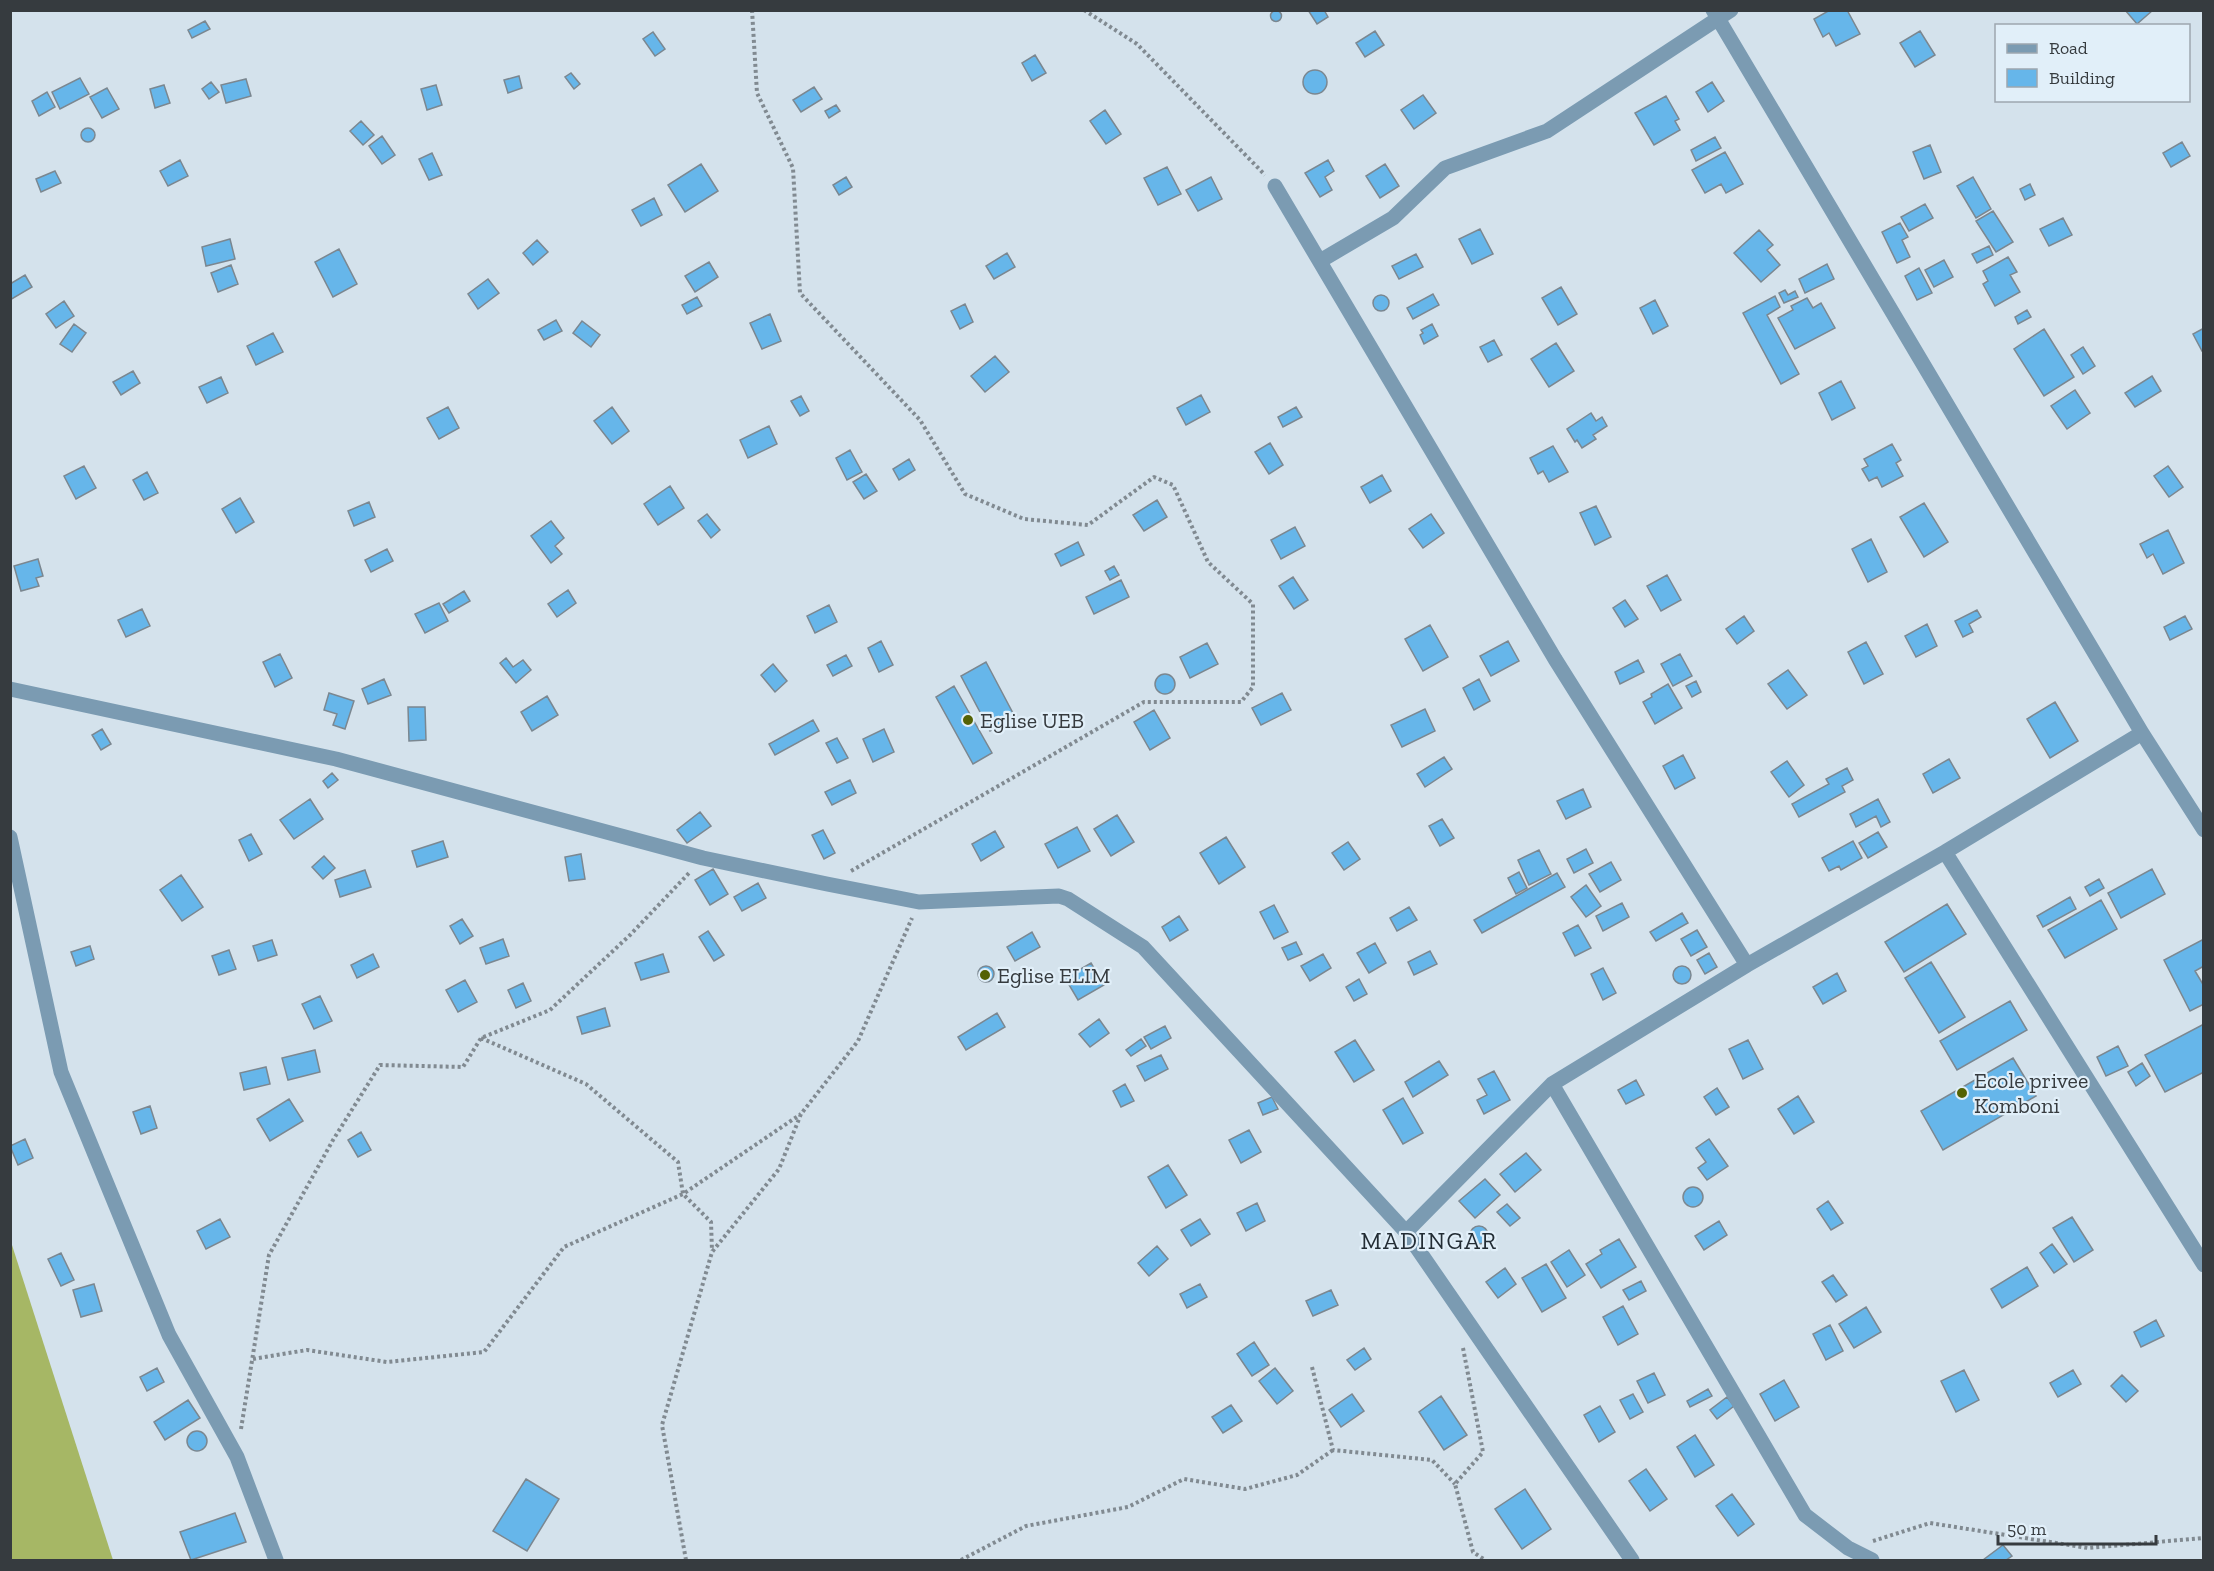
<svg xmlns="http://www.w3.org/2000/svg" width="2214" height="1571" font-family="'Zilla Slab',serif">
<rect width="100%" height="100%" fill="#d4e2ec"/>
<!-- forest -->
<path fill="#a6b765" d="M10,1242H11L113,1560H11Z"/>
<!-- building -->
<path fill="#66b6ea" stroke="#7b8790" stroke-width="1.5" d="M1308,10H1324L1328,17L1317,24Z
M1830,10H1847L1860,34L1836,46L1829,33L1823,37L1814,19Z
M2125,10H2153L2137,24Z
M1270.5 16a5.5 5.5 0 1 1 11 0a5.5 5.5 0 1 1-11 0Z
M205,21L210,29L192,38L188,30Z
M1375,31L1384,45L1365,57L1356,43Z
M1920,31L1935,55L1915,67L1900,43Z
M653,32L665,49L655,56L643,39Z
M1035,55L1046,73L1032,81L1022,63Z
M1303 82a12 12 0 1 1 24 0a12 12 0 1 1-24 0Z
M571,73L580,84L574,89L565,77Z
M519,76L522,88L508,93L504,80Z
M80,78L89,94L60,109L52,92Z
M246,79L251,96L226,103L221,85Z
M211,82L219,92L209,99L202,89Z
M1712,82L1724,101L1708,112L1696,92Z
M164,85L170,103L155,108L150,89Z
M436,85L442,105L427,110L421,89Z
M814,87L822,99L801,112L793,100Z
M107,88L119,109L102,118L90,97Z
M47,92L55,107L39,116L32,101Z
M1423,95L1436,113L1414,129L1401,110Z
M1666,96L1679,119L1675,121L1680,130L1654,145L1635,113Z
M836,105L840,111L829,118L825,111Z
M1105,110L1121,134L1106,144L1090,121Z
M361,121L374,135L363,145L350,131Z
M81 135a7 7 0 1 1 14 0a7 7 0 1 1-14 0Z
M382,136L395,155L382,164L369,146Z
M1715,137L1721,148L1696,161L1691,150Z
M2182,142L2190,156L2171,167L2163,153Z
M1930,145L1941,172L1924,179L1913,152Z
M1725,152L1743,184L1726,193L1721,184L1705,193L1692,170Z
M432,153L442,175L429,180L419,159Z
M180,160L188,176L168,186L160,171Z
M1328,160L1334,171L1325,177L1332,190L1320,197L1305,173Z
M701,164L718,191L685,212L668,185Z
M1385,164L1399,186L1380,198L1366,176Z
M1167,167L1181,194L1158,205L1144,178Z
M55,171L61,183L41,192L36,179Z
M846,177L852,187L839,195L833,185Z
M1211,177L1222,199L1198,211L1186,190Z
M1973,177L1991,209L1976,218L1957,186Z
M2030,184L2035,195L2025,200L2020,189Z
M654,198L662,215L641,226L632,210Z
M1925,204L1933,218L1909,231L1901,217Z
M1993,211L2013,242L1996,252L1976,221Z
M2063,218L2072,235L2049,246L2040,229Z
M1900,223L1908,237L1902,240L1910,257L1897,263L1882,232Z
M1480,229L1493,254L1472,264L1459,239Z
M1759,230L1773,245L1767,250L1780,265L1761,282L1734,253Z
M230,239L235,259L206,266L202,247Z
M537,240L548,252L533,265L523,253Z
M1989,246L1993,255L1977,263L1972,254Z
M339,249L357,284L333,297L315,262Z
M1007,253L1015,267L994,279L986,266Z
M1416,254L1423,267L1399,279L1392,266Z
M2008,257L2017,272L2010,275L2020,292L1995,306L1983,284L1988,281L1983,271Z
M1944,260L1953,277L1934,287L1925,270Z
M709,262L718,277L695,292L685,276Z
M1827,264L1834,279L1805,293L1799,279Z
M231,265L238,284L218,292L211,273Z
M1919,268L1932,293L1917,300L1905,276Z
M25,275L32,287L10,300V284Z
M488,279L499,293L478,309L468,294Z
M1561,287L1577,314L1558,325L1542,298Z
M1785,290L1788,295L1795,291L1798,297L1784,303L1779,293Z
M1433,294L1439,305L1413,319L1407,308Z
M1373 303a8 8 0 1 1 16 0a8 8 0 1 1-16 0Z
M1775,296L1780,307L1767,315L1799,374L1781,384L1743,313Z
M697,297L702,306L687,314L682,305Z
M1807,298L1813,308L1821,303L1835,328L1795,349L1778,318L1793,310L1791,306Z
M1655,300L1668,326L1653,334L1640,308Z
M64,301L74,316L56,328L46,314Z
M965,304L973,322L960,329L951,311Z
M2027,310L2031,317L2018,324L2015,317Z
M770,314L781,341L762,349L750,323Z
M556,320L562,331L544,340L538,330Z
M582,321L600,335L591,347L573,333Z
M74,324L86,333L72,352L60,344Z
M1432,324L1438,336L1424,344L1420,335L1423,333L1421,330Z
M2204,328V350L2202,351L2193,334Z
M2044,329L2074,377L2044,396L2014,349Z
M273,333L283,352L256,365L247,346Z
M1494,340L1502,355L1488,362L1480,347Z
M1556,343L1574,371L1549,387L1531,359Z
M2083,347L2095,366L2083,374L2071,355Z
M995,356L1009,372L985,392L971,376Z
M133,371L140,383L121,395L113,382Z
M2152,376L2161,391L2135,407L2125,393Z
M221,377L228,393L207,403L199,387Z
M1841,381L1855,408L1832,420L1819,393Z
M2075,390L2090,413L2067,429L2051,406Z
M1201,395L1210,412L1186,425L1177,408Z
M801,396L809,411L800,416L791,401Z
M448,407L459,428L439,439L427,418Z
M612,407L629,431L612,444L594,421Z
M1296,407L1302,417L1283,427L1278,417Z
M1591,413L1596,421L1602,417L1607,426L1593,435L1596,439L1582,448L1577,440L1575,442L1567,429Z
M769,426L777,444L748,458L740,440Z
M1270,443L1283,465L1269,474L1255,452Z
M1892,444L1901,460L1896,463L1903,476L1882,487L1877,477L1869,481L1862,469L1868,466L1864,459Z
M1553,446L1568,472L1549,482L1543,471L1538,474L1530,458Z
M850,450L862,472L847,480L836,458Z
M909,459L915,470L899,480L893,469Z
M84,466L96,488L76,499L64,476Z
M2168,466L2183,487L2169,497L2154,476Z
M147,472L158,493L144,500L133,480Z
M866,474L877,491L864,499L853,482Z
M1382,475L1391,491L1370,503L1361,487Z
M670,486L684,508L658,525L644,504Z
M240,498L254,522L236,533L222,509Z
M1157,500L1167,517L1144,531L1133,515Z
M369,502L375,517L354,526L348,511Z
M1924,503L1948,542L1924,557L1900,517Z
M1596,506L1611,537L1595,545L1580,513Z
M707,514L720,530L711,538L698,521Z
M1431,514L1444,533L1423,548L1409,529Z
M551,521L564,538L555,546L562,554L551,563L531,536Z
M1295,527L1305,546L1281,559L1271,540Z
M2168,530L2184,563L2163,574L2153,554L2147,558L2140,544Z
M1871,539L1887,572L1868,582L1852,549Z
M1078,542L1084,555L1061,566L1055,554Z
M387,549L393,561L371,572L365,560Z
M38,559L43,576L36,578L39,586L21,591L14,566Z
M1114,566L1119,575L1110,580L1105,571Z
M1667,575L1681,600L1661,611L1647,586Z
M1293,577L1308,600L1294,609L1279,586Z
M1121,580L1129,597L1094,614L1086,597Z
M568,590L576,603L557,617L548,604Z
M464,591L470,601L449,613L443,604Z
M1625,600L1638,619L1625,627L1613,608Z
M439,603L448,621L425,633L415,614Z
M829,605L837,622L815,633L807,616Z
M142,609L150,626L126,637L118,620Z
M1977,610L1981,617L1969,624L1973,632L1963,637L1955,621Z
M1744,616L1754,631L1737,644L1726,629Z
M2185,616L2192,629L2170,640L2164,627Z
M1927,624L1937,646L1916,657L1905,636Z
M1430,625L1448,657L1423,671L1405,639Z
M881,641L893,665L879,672L868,648Z
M1508,641L1519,661L1491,676L1480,656Z
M1866,642L1883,674L1864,684L1848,652Z
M1207,643L1218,664L1190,678L1180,657Z
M280,654L292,678L275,687L263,662Z
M1680,654L1692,676L1673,686L1661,664Z
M846,655L852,666L833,676L827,665Z
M506,658L513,667L523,660L531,670L516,683L500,663Z
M1638,660L1644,672L1620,684L1615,672Z
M986,662L1015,717L990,731L961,676Z
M773,664L787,681L775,692L761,675Z
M1788,670L1807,695L1787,709L1768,684Z
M1155 684a10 10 0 1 1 20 0a10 10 0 1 1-20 0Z
M384,679L391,695L368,704L362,689Z
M1479,679L1490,701L1474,710L1463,688Z
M1696,681L1701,692L1692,697L1686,686Z
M1668,684L1682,708L1655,724L1643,702L1652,697L1651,694Z
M954,686L992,753L973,764L936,697Z
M329,693L354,701L345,729L333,725L337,714L324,710Z
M1282,693L1291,710L1261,725L1252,708Z
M547,696L558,715L532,731L521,712Z
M2055,702L2078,741L2050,758L2027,719Z
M408,707H425L426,740L409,741Z
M1425,709L1435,731L1402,747L1391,725Z
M1154,710L1170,738L1150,750L1134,722Z
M813,720L819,731L775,755L769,744Z
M102,729L111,744L101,750L92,735Z
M884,729L894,752L873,762L863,739Z
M837,738L848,758L837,763L826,743Z
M1683,755L1695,778L1675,789L1663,766Z
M1444,757L1452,769L1425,787L1417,774Z
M1949,759L1960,778L1933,793L1923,774Z
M1787,761L1804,785L1789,797L1771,772Z
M1847,768L1853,780L1842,786L1845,792L1799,817L1792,804L1829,784L1826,779Z
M332,773L338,780L328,788L323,781Z
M850,780L856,793L832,805L825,792Z
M1583,789L1591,807L1566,819L1557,801Z
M310,799L323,819L294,839L280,820Z
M1878,799L1890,822L1881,827L1876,816L1856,827L1850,814Z
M700,812L711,826L687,843L677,830Z
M1117,815L1134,842L1111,856L1094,829Z
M1442,819L1454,838L1440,846L1429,826Z
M1077,827L1090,851L1058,868L1045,844Z
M823,830L835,853L824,859L812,835Z
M995,831L1004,847L981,861L972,844Z
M1878,832L1887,847L1868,858L1859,843Z
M251,834L262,854L249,861L239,840Z
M1226,837L1245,867L1219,884L1200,853Z
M443,841L448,857L417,867L412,851Z
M1853,841L1862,858L1841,870L1839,866L1829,871L1822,858Z
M1348,842L1360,859L1344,870L1332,853Z
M1586,849L1593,863L1574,873L1567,859Z
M1539,850L1551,874L1529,885L1518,860Z
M581,854L585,879L569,881L565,857Z
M324,856L335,868L323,879L312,867Z
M1611,862L1621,880L1600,892L1589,874Z
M713,869L728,894L710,905L695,880Z
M2152,869L2165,894L2121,918L2108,893Z
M365,870L371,887L340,897L335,880Z
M1519,872L1527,888L1516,894L1508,878Z
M1557,873L1565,887L1482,933L1474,920Z
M181,875L203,907L182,921L160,890Z
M2099,879L2104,888L2090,896L2085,887Z
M758,883L766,898L742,911L734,897Z
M1586,885L1601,906L1586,917L1571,897Z
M2070,897L2076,909L2043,927L2037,916Z
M2101,900L2117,929L2065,958L2048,930Z
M1622,903L1629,917L1603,931L1596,916Z
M1947,904L1966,934L1904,972L1885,942Z
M1274,905L1288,932L1274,939L1260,912Z
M1409,907L1417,920L1397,931L1390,918Z
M1682,913L1688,923L1656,941L1650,932Z
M1179,916L1188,930L1170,941L1162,927Z
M462,919L473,936L460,944L450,926Z
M1578,925L1591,948L1575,956L1563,933Z
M1697,930L1707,947L1691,956L1681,939Z
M708,931L724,955L714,961L699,937Z
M1032,932L1040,947L1015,961L1007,947Z
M503,939L509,956L486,964L480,948Z
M2204,939V966L2195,971L2204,986V1004L2190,1011L2164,960Z
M272,940L277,955L258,961L253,946Z
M1296,942L1302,954L1288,960L1282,948Z
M1375,943L1386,963L1369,973L1357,953Z
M90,946L94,959L76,966L71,952Z
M229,950L236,969L219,975L212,956Z
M1430,951L1437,964L1414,975L1408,962Z
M1709,953L1717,967L1705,974L1697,960Z
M373,954L379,967L357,978L351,965Z
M663,954L669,972L641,980L635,963Z
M1323,954L1331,968L1310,981L1301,966Z
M1931,962L1965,1017L1939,1033L1905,978Z
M1091,963L1104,985L1078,1000L1065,978Z
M1673 975a9 9 0 1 1 18 0a9 9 0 1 1-18 0Z
M978 974a8 8 0 1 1 16 0a8 8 0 1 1-16 0Z
M1603,968L1616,993L1603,1000L1591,974Z
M1837,973L1846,991L1823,1004L1813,987Z
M1359,979L1367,994L1354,1001L1346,987Z
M465,980L477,1002L458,1012L446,990Z
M523,983L531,1001L516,1008L508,990Z
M320,996L332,1021L314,1029L302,1004Z
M2010,1001L2027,1030L1957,1070L1940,1041Z
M605,1008L610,1026L582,1034L577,1017Z
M997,1013L1005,1027L966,1050L958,1037Z
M1099,1019L1109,1033L1090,1047L1079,1034Z
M2204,1024V1072L2165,1092L2145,1055Z
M1165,1026L1171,1038L1151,1049L1144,1037Z
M1141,1039L1146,1046L1131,1056L1126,1050Z
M1355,1040L1374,1070L1354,1082L1335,1052Z
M1748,1040L1763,1069L1743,1079L1729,1049Z
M2118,1046L2128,1066L2106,1076L2097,1057Z
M315,1050L320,1072L288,1080L282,1058Z
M1161,1055L1168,1069L1145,1081L1137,1066Z
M2013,1058L2036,1096L1943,1150L1921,1111Z
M1439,1061L1448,1075L1413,1097L1405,1082Z
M2142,1063L2150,1076L2136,1086L2128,1072Z
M266,1067L270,1084L244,1090L240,1073Z
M1494,1071L1510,1100L1484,1114L1477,1100L1487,1095L1478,1079Z
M1636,1080L1644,1095L1626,1104L1618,1090Z
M1125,1084L1134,1101L1121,1107L1113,1091Z
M1717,1088L1729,1107L1716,1115L1704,1097Z
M1798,1096L1814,1122L1794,1134L1778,1109Z
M1272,1097L1278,1109L1263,1115L1258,1103Z
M1403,1098L1423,1133L1403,1144L1383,1110Z
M289,1099L303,1121L270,1141L257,1119Z
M150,1106L157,1128L141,1134L133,1112Z
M1249,1130L1261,1152L1241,1163L1229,1140Z
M361,1132L371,1150L358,1157L348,1140Z
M25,1139L33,1158L18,1165L10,1146Z
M1709,1139L1728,1166L1707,1180L1698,1168L1706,1162L1696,1148Z
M1526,1153L1541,1170L1515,1192L1500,1174Z
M1168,1165L1187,1195L1166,1208L1148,1177Z
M1485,1179L1500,1195L1475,1218L1459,1201Z
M1683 1197a10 10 0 1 1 20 0a10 10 0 1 1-20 0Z
M1828,1201L1843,1223L1831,1230L1817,1209Z
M1257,1203L1265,1221L1246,1231L1237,1213Z
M1507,1204L1520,1218L1510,1226L1497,1212Z
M2072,1217L2093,1250L2074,1262L2053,1228Z
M220,1219L230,1237L206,1249L197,1231Z
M1200,1219L1210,1234L1191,1246L1181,1230Z
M1719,1221L1727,1235L1704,1250L1695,1236Z
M1470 1235a9 9 0 1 1 18 0a9 9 0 1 1-18 0Z
M1619,1239L1636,1267L1601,1288L1586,1264L1602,1254L1600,1250Z
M2052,1244L2067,1264L2054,1273L2040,1253Z
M1157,1246L1168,1259L1149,1276L1138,1263Z
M1569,1250L1585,1275L1567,1287L1551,1262Z
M61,1253L74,1280L61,1286L48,1259Z
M1546,1264L1566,1298L1542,1312L1522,1278Z
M2027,1267L2038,1286L2002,1308L1991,1289Z
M1505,1268L1516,1284L1498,1298L1486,1282Z
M1833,1275L1847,1295L1836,1302L1822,1282Z
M1641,1281L1646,1291L1629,1300L1623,1290Z
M94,1284L102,1311L81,1317L73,1290Z
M1200,1284L1207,1297L1187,1308L1180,1294Z
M1331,1290L1338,1305L1313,1316L1306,1301Z
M1623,1306L1638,1334L1618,1345L1603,1317Z
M1866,1307L1881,1332L1854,1348L1839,1324Z
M2156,1320L2164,1336L2141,1347L2134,1332Z
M1830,1325L1843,1351L1826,1360L1813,1334Z
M1254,1342L1269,1365L1252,1376L1237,1354Z
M1364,1348L1371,1359L1355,1370L1347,1360Z
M157,1368L164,1382L147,1391L140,1377Z
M1275,1368L1293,1391L1277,1404L1259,1381Z
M1964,1370L1979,1400L1956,1412L1941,1381Z
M2073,1370L2081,1384L2058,1397L2050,1383Z
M1654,1373L1665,1395L1648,1403L1637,1381Z
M2122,1375L2138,1391L2126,1402L2111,1386Z
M1784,1380L1799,1407L1775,1421L1760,1394Z
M1708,1389L1712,1396L1690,1407L1687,1401Z
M1352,1394L1364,1411L1341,1427L1329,1410Z
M1633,1394L1643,1412L1630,1419L1620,1400Z
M1441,1396L1467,1435L1444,1450L1419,1412Z
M1727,1397L1734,1406L1717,1419L1710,1410Z
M188,1400L200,1418L165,1440L154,1422Z
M1231,1405L1242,1421L1223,1433L1212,1417Z
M1600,1406L1615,1432L1599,1442L1584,1415Z
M187 1441a10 10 0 1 1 20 0a10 10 0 1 1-20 0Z
M1695,1435L1714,1465L1695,1477L1677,1447Z
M1646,1469L1667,1499L1650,1511L1629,1481Z
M526,1479L559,1499L527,1551L493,1531Z
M1525,1489L1551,1529L1522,1549L1495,1509Z
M1732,1494L1754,1524L1738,1536L1716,1506Z
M235,1513L246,1542L191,1560L180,1532Z
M2003,1545L2012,1556L2006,1560H1983Z"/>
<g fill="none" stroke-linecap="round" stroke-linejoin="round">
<!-- path -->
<path stroke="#818a91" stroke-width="4" stroke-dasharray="3 3" stroke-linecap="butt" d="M752,10L757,93L793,168L800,293L920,420L965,494L1024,519L1088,525L1154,477L1173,485L1208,562L1253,604V687L1241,702H1144L851,871
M1084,10L1137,44L1265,175
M481,1038L586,1084L678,1162L683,1194L711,1222L712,1251
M1463,1348L1483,1452L1455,1484L1473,1552L1485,1560
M253,1359L307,1350L387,1362L484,1352L564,1247L683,1194L801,1114
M1312,1367L1333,1450L1432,1460L1455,1484
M241,1429L269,1255L333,1140L380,1065L463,1067L481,1038L550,1010L630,935L690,872
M1873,1541L1930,1523L2088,1548L2204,1538
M686,1560L662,1425L712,1252L779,1169L801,1114L858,1041L912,918
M961,1560L1026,1526L1128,1507L1184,1479L1245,1489L1297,1475L1333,1450"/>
<!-- minor -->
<path stroke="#7b9bb2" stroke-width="15" d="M1713,10L2142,733L2204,830
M1275,186L1555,659L1747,965
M1320,261L1393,218L1445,168L1547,131L1731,10
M10,689L336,759L703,858L827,884L919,902L1059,896L1068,899L1143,947L1406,1232L1632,1560
M10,837L61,1072L169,1335L237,1457L276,1560
M1945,852L2204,1265
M1552,1084L1805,1515L1848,1548L1872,1560
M1406,1232L1552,1084L1747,965L1945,852L2142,733"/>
</g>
<!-- markers -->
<g fill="#546204" stroke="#e1eff9" stroke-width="2">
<circle cx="968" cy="720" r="6"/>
<circle cx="985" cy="975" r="6"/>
<circle cx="1962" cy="1093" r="6"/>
</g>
<g text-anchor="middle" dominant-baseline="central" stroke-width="4.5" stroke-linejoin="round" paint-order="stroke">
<!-- poi labels -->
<g font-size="22" fill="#363b3f" stroke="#e1eff9" text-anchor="start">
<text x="980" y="720">Eglise UEB</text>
<text x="997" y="975">Eglise ELIM</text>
<text x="1974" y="1080">Ecole privee<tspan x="1974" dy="25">Komboni</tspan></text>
</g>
<!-- neighbourhood labels -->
<g font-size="24" letter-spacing="1.5" fill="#232d35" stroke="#e1eff9">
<text x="1429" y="1240">MADINGAR</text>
</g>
</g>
<!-- border -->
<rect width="2214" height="1571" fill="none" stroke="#363b3f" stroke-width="24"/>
<!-- legend -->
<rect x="1995" y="24" width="195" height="78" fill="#e1eff9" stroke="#9da7af" stroke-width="1.5"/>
<rect x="2007" y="44" width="30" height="9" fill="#7b9bb2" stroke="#9da7af" stroke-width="1.5"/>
<text x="2049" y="54" font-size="18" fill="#363b3f">Road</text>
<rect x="2007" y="69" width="30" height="18" fill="#66b6ea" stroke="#9da7af" stroke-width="1.5"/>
<text x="2049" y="84" font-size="18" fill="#363b3f">Building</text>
<!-- scale -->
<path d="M1998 1535v9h158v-9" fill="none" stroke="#363b3f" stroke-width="3"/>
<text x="2007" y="1535" font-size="18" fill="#363b3f" stroke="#e1eff9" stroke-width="4.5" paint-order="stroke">50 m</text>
</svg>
